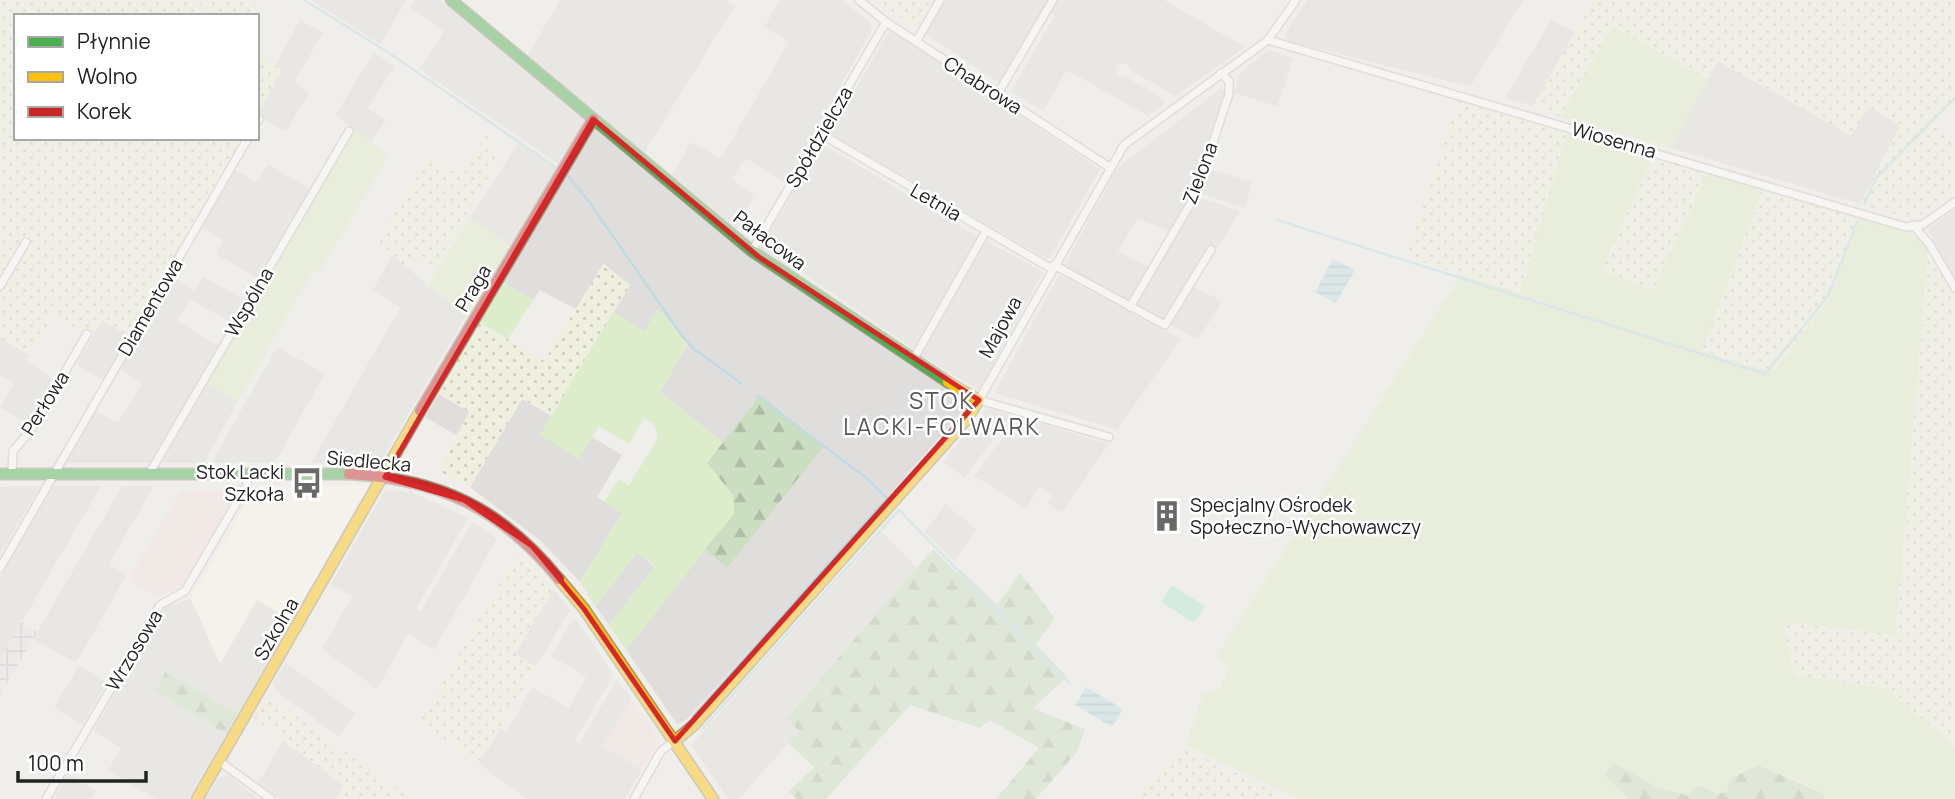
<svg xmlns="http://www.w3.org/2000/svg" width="1955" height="799" font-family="Manrope,sans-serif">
<defs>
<pattern id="industrial-grid" width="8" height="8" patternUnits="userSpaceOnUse" patternTransform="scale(1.75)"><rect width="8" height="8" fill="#ede4e9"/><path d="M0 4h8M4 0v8" fill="none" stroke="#cbc3c8"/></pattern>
<pattern id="farmland-dots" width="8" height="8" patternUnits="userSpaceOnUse" patternTransform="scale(1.75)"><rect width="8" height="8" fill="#efefdf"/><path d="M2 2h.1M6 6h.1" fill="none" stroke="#cdcdbf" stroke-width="1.8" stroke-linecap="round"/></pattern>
<pattern id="forest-firs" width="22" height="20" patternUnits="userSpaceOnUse" patternTransform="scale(1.75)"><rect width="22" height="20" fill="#cbdec1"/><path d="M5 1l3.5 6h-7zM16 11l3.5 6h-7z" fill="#aebea6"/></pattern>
<pattern id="water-rules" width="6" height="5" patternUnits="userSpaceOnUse" patternTransform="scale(1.75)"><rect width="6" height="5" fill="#bfdbe3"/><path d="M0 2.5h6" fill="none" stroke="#a4bcc2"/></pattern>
</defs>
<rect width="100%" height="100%" fill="#f0eeeb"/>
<!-- residential -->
<path fill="#dfdedc" d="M311,0H407L380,44Z
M414,0H440L587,121L560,165L419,69L444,31L410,7Z
M560,0H725L735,6L644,153L527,57Z
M780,0H842L870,23L872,30L785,183L745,158L732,179L754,196L736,228L672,175L691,142L721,158L789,42L764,27Z
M943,0H1049L1001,84L924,33Z
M1058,0H1164L1245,47L1176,96L1130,70L1127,63L1116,66L1118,77L1125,76L1164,100L1163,106L1148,116L1067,70L1043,111L1011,91L1055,15L1051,12Z
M1307,0H1523L1472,84L1467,86L1288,41L1285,38L1286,32Z
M300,20L323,33L295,81L309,93L286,132L257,115L282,71L275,65Z
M1551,20L1575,32L1533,106L1505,98Z
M890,29L1100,169L1049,260L830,134Z
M1268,50L1294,58L1277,106L1234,93L1240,73Z
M374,53L395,66L368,108L386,120L371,143L335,115Z
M1718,61L1851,135L1869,107L1901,125L1860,204L1671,148Z
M1221,88L1226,91L1193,191L1170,231L1137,219L1118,252L1149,267L1127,302L1063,268L1117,168Z
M596,128L752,258L963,397L964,402L963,410L887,498L686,720L677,724L626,650L705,549L727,567L760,396L723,443L660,392L688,344L658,309L644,332L613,312L630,285L604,264L576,309L540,290L533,300L502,282Z
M518,143L557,169L510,245L470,218Z
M822,144L979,237L915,350L794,267L791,271L760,248Z
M268,164L311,190L259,279L216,254L223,240L200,226L233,169L257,182Z
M1209,169L1252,182L1245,208L1200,194Z
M1198,197L1240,211L1216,250L1209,247L1163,321L1134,306Z
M1955,209V285L1928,229Z
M985,240L1043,272L979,390L920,355Z
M392,255L466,316L379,464L311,463L400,308L373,290Z
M1059,275L1181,339L1117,430L994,393Z
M203,276L246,301L233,324L190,299L177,321L220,347L153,463H63L94,409L118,423L142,383L118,368L171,277L194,291Z
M1193,287L1223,301L1198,339L1169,324Z
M102,320L129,336L103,380L76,364Z
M0,338L29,355L27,361L53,378L27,423L0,408L14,383L0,375Z
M277,347L325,374L275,462L211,463Z
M206,383L238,401L204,463H160Z
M439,394L470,412L456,435L425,417Z
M522,399L552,416L541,435L579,458L592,437L622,455L597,497L622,513L580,582L540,540L470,487Z
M987,408L1011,415L965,478L943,462Z
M1018,417L1109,444L1062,513L1048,504L1052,496L1040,487L1026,508L974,476Z
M40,486V487L0,554V487Z
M53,486H101L0,659V577Z
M122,486H154L109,564L127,575L76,663L33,639Z
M385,490L412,492L468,518L416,609L420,612L472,522L497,539L434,650L408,634L377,689L322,649L352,596L331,584Z
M945,504L976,529L955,562L925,532Z
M882,532L917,568L786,717L799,731L739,799H728L691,745Z
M637,553L655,567L609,625L595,606Z
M554,589L570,610L536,667L514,654Z
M191,599L220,663L257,599L292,620L238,714L166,671L155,691L226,734L188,799H156L108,771L121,748L93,731L165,607Z
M574,617L614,675L575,740L580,742L617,679L631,699L603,747L642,770L625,799H527L479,764L500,728L507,731L532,687L569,708L586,677L551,656Z
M285,662L356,714L339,737L275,690L273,682Z
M79,665L107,682L82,725L54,708Z
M283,741L344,785L336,799H280L258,783Z
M68,774L96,790L92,799H54Z
M227,775L259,799H205L218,778Z"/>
<!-- commercial -->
<path fill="#f1e3e1" d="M239,490L185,585L157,597L128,580L180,491Z
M631,699L658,737L654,752L642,770L603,747Z"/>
<!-- industrial -->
<path fill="url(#industrial-grid)" d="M22,622L37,632L0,695V659Z"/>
<!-- education -->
<path fill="#f8f7e8" d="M369,485L364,498L361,497L338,537L341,539L290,619L257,600L220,664L191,599L257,486Z"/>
<!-- farmland -->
<path fill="url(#farmland-dots)" d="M0,0H188L208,16H16V138H244L129,336L102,320L91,337L53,316L29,355L0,338Z
M195,0H257L248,16H215Z
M876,0H934L917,29Z
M1594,0H1955V106L1936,126L1955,148V191L1932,209L1915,217H1904L1860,204L1900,125L1869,107L1851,136L1718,61L1708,79L1613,27L1560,117L1533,106Z
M257,50L282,71L257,115Z
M1457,101L1568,132L1520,293L1406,257Z
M485,133L500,154L494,167L434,270L415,259L408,269L376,242L430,156L461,177Z
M1653,156L1707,173L1653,292L1601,270Z
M1763,188L1858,217L1830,298L1774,370L1702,351Z
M1928,248L1955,295V747L1887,689L1797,675L1791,665L1784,625L1789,622L1895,635Z
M603,264L630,285L552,416L522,399L470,487L439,472L469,412L439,394L478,321L544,361Z
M517,554L541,573L554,589L515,654L536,667L479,764L420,721Z
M271,697L286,708L411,799H336L343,785L253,718L264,698Z
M1181,747L1286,797L1135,799Z"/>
<!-- grass -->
<path fill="#ddeccb" d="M1613,27L1708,79L1671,148L1560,117Z
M353,129L388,157L319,272L313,270L238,401L206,383Z
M1568,132L1653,156L1601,270L1653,291L1707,173L1763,188L1702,351L1763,369L1775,370L1830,298L1858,217L1912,233L1928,248L1895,635L1789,622L1784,626L1791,665L1797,675L1887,689L1955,747V799H1824V794L1790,776L1717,794L1699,785L1687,795L1658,788L1615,762L1620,794L1628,799H1298L1186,745L1203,695L1221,688L1229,666L1217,656L1461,275L1520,293Z
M470,218L510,245L466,316L428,285Z
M502,282L533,300L508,339L478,321Z
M658,309L688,344L660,392L723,443L707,463L733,495L734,514L626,650L609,625L655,566L637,553L595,606L580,582L622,513L604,502L618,479L629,485L658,438L654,424L644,418L629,444L599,426L579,459L540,435L613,312L644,332Z"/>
<!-- forest -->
<path fill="url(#forest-firs)" d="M760,395L824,446L727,568L705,549L734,514L733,495L707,463Z
M933,549L956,572L960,569L997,605L1020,573L1055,618L1036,644L1067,677L1033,708L1085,729L1077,752L1036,799H996L1039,748L990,720L980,728L910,705L826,799H797L789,792L814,767L788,743L799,731L786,718Z
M166,671L238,714L226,734L155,691Z
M1614,762L1658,788L1687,795L1699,785L1717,794L1727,792L1732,778L1758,765L1824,794V799H1628L1605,775Z"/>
<!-- pitch -->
<path fill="#b7e6d2" d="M1172,585L1205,606L1194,623L1161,602Z"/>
<!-- water -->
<path fill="url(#water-rules)" d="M1333,259L1355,270L1336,303L1315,292Z
M1086,687L1123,709L1112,727L1075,705Z"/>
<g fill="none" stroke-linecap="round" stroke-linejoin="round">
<!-- stream -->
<path stroke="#bfdbe3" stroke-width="2.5" d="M304,0L389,53L557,168
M568,176L590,203L682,336L694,349L741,383
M1864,204L1876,178L1955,98
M1277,220L1765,374L1828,296L1857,222
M693,716L887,498L865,477L757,396
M703,728L899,510L1069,683"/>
<defs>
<path id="street" d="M859,0L886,22L1109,167
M1268,40L1906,227L1922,225L1955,202
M916,42L940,0
M997,95L1053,0
M257,122L259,119
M821,134L1052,269
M1913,225L1930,245L1955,288
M752,251L886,22
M1054,265L1165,325L1211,250
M0,286L26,242
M1130,307L1196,194L1229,94V81L1221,73
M913,360L986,231
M1109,437L979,400L1124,145L1268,40L1296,0
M12,474L13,451L31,430L87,334
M149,474L349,131
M0,568L248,138
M219,761L271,799
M46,799L160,605L185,591L247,485V474
M634,799L661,751L675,741"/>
<path id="fast" d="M451,0L752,251L948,382
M0,474H349"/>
<path id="slow" d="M559,579L584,609L713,799
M675,741L694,725L966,420L979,400L948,382
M197,799L420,411"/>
<path id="jam" d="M420,411L593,119
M349,474C440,479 501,508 559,579"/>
</defs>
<!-- street casing -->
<use href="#street" stroke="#c9c8c7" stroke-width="10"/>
<!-- fast casing -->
<use href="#fast" stroke="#999a82" stroke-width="13"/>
<!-- slow casing -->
<use href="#slow" stroke="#999a82" stroke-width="13"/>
<!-- jam casing -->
<use href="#jam" stroke="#999a82" stroke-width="13"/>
<!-- street -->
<use href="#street" stroke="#fdfcfc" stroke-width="7"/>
<!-- fast -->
<use href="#fast" stroke="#4caf50" stroke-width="10"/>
<!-- slow -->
<use href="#slow" stroke="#ffc107" stroke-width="10"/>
<!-- jam -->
<use href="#jam" stroke="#c62828" stroke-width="10"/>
</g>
<!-- marked area -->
<path d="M0 0H1955V799H0ZM593,119L759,257L979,400L675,741L584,609L532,546L464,500L385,477Z" fill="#f0eeeb" fill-opacity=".55" fill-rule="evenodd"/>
<path fill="none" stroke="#d62828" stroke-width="5" stroke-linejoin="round" d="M593,119L759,257L979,400L675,741L584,609L532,546L464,500L385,477Z"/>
<!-- icons -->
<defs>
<symbol id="bus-bare" viewBox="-9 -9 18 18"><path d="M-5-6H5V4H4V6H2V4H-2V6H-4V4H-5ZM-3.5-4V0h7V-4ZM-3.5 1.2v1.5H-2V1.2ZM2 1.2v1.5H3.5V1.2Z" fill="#6a6968" stroke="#fff" stroke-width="2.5" paint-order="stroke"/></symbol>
<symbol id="building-bare" viewBox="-9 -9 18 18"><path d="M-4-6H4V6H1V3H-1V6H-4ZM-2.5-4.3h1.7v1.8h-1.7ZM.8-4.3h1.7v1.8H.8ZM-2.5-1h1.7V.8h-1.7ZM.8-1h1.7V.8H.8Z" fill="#6a6968" stroke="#fff" stroke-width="2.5" paint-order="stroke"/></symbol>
</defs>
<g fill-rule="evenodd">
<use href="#bus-bare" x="285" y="461" width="44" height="44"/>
<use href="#building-bare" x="1145" y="494" width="44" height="44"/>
</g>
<g text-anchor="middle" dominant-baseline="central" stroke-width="5" stroke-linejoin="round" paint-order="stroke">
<!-- street labels -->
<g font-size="19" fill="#222" stroke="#fff">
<text transform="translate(983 85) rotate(33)">Chabrowa</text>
<text transform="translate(819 137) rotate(-60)">Spółdzielcza</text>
<text transform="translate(1614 140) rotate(16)">Wiosenna</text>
<text transform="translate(1200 173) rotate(-69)">Zielona</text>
<text transform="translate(936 202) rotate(30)">Letnia</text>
<text transform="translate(770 240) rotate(37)">Pałacowa</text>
<text transform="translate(473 288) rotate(-59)">Praga</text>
<text transform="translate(249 302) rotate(-60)">Wspólna</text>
<text transform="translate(150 307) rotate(-60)">Diamentowa</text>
<text transform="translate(1000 327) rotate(-61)">Majowa</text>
<text transform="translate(45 403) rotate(-58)">Perłowa</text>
<text transform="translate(369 461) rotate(5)">Siedlecka</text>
<text transform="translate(276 629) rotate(-60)">Szkolna</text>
<text transform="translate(134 650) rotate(-59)">Wrzosowa</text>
</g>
<!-- poi labels -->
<g font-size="19" fill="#222" stroke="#fff" text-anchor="end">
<text x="284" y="472">Stok Lacki<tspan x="284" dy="22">Szkoła</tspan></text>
<text x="1190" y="505" text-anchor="start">Specjalny Ośrodek<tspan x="1190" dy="22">Społeczno-Wychowawczy</tspan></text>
</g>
<!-- quarter labels -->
<g font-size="23" letter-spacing="2" fill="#555" stroke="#fff">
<text x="942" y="400">STOK<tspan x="942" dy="26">LACKI-FOLWARK</tspan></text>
</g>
</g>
<!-- legend -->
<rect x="14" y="14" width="245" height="126" fill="#ffffff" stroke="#a7a7a7" stroke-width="2"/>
<rect x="28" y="37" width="35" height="10" fill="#4caf50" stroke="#a7a7a7" stroke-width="2"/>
<text x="77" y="49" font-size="21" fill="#222222">Płynnie</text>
<rect x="28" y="72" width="35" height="10" fill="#ffc107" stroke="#a7a7a7" stroke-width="2"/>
<text x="77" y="84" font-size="21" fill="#222222">Wolno</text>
<rect x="28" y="107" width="35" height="10" fill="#c62828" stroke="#a7a7a7" stroke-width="2"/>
<text x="77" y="119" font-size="21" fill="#222222">Korek</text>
<!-- scale -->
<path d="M18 771v10h128v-10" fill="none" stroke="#222222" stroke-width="3.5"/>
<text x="28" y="771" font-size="21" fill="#222222" stroke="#ffffff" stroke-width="5" paint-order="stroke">100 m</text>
</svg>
